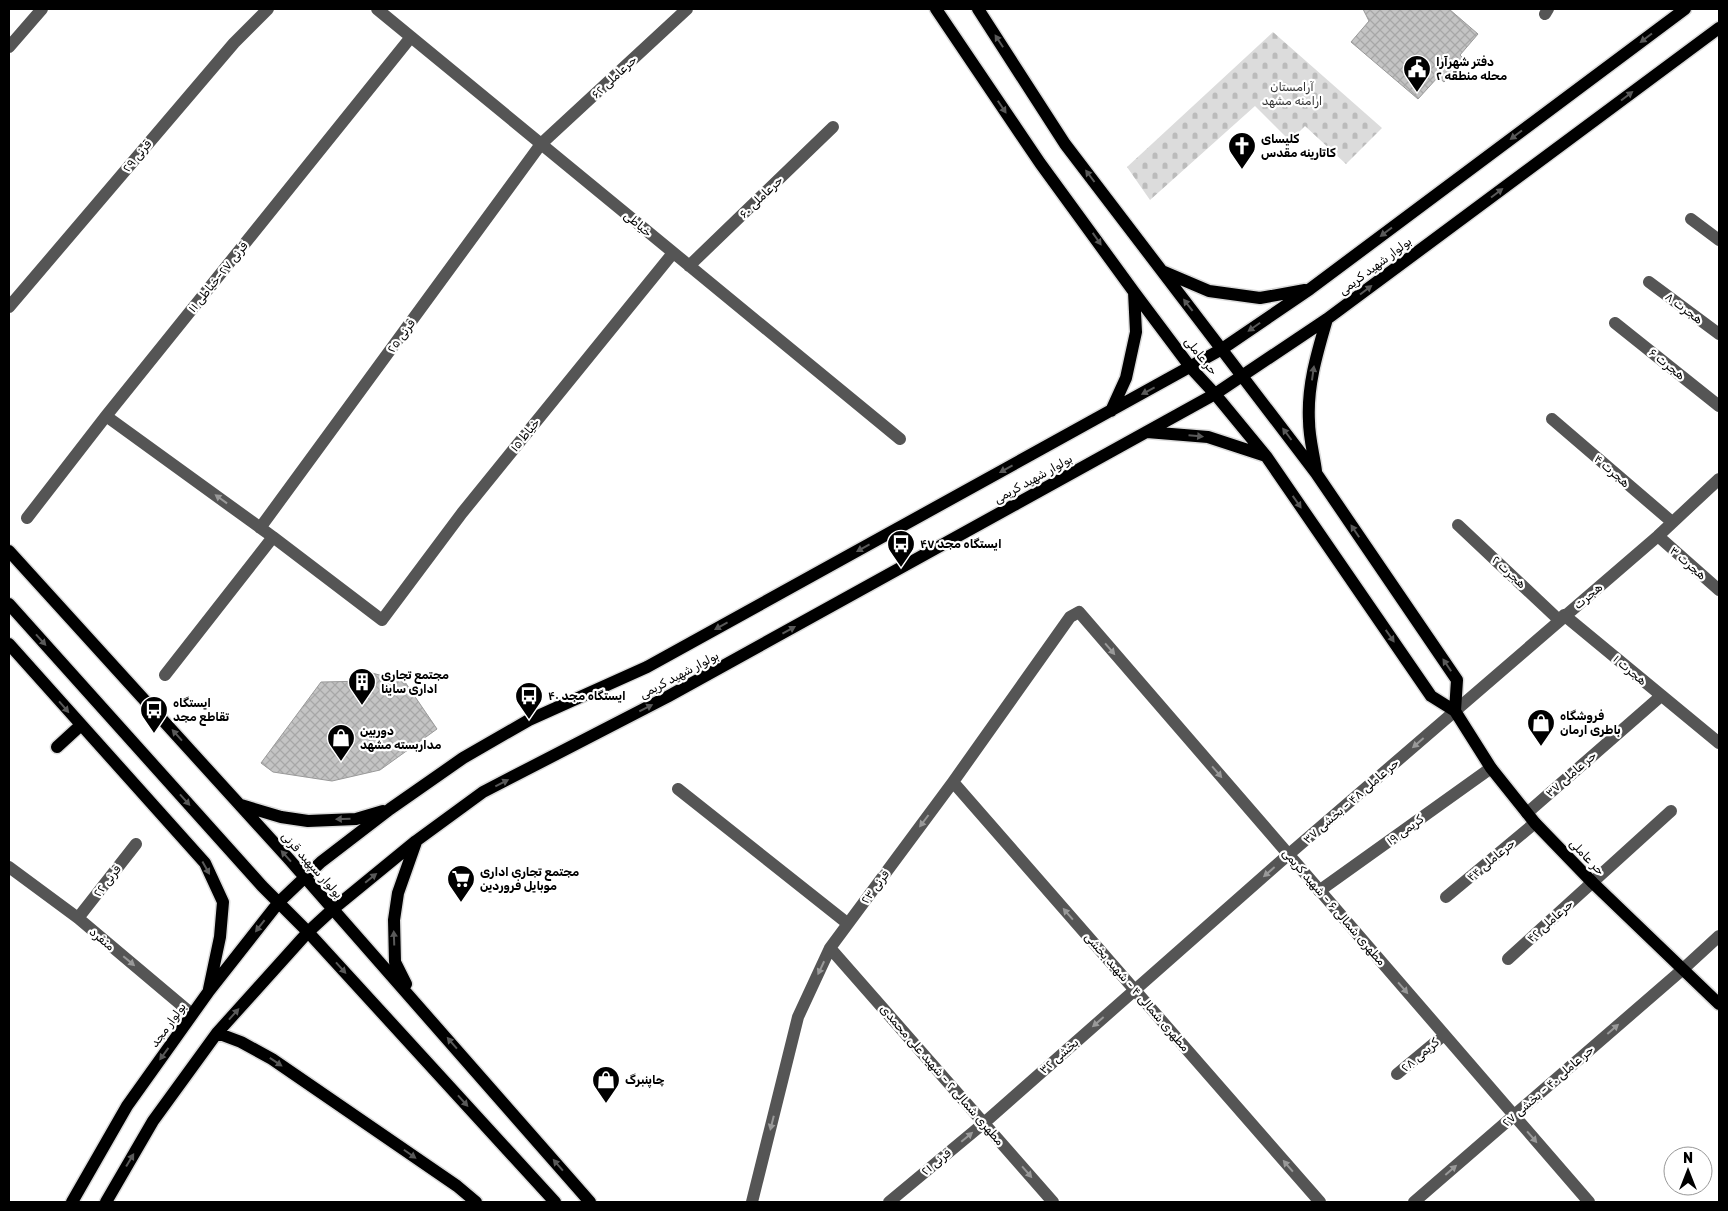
<svg xmlns="http://www.w3.org/2000/svg" width="1728" height="1211" font-family="Rubik,Vazirmatn,sans-serif">
<defs>
<pattern id="cemetery-stones" width="16" height="16" patternUnits="userSpaceOnUse" patternTransform="scale(1.25)"><rect width="16" height="16" fill="#dcdcdc"/><path d="M2 7V4a2 2 0 0 1 4 0v3zM10 15v-3a2 2 0 0 1 4 0v3z" fill="#bbb"/></pattern>
<pattern id="building-cross-hatch" width="8" height="8" patternUnits="userSpaceOnUse" patternTransform="scale(1.25)"><rect width="8" height="8" fill="#c4c4c4"/><path d="M0 0l8 8M0 8l8-8" fill="none" stroke="#a7a7a7"/></pattern>
</defs>
<rect width="100%" height="100%" fill="#fff"/>
<!-- cemetery -->
<path fill="url(#cemetery-stones)" d="M1273,32L1382,128L1346,164L1305,126L1290,141L1255,106L1150,200L1127,167Z"/>
<!-- building -->
<path fill="url(#building-cross-hatch)" stroke="#999" d="M1363,9H1449L1478,34L1460,55L1464,59L1444,82L1438,77L1418,99L1351,42L1369,21Z
M372,673L405,682L437,729L380,770L332,781L273,772L261,763L321,682L368,681Z"/>
<g fill="none" stroke-linecap="round" stroke-linejoin="round">
<defs>
<path id="major" d="M936,9L1040,163L1134,292L1191,368L1215,394L1266,456L1431,696L1455,711L1491,768L1535,823L1593,883L1719,1004
M978,9L1065,144L1316,473L1457,680L1455,711
M1162,271L1209,291L1260,298L1305,290
M1111,411L1126,378L1136,332L1134,292
M1147,432L1208,437L1266,456
M1316,471C1314,455 1309,438 1309,421C1307,386 1317,353 1327,319
M9,551L288,858L590,1202
M9,604L262,886L308,932L555,1202
M9,644L205,863L223,902L220,937L209,989
M57,747L81,725
M241,805L281,817L308,821L356,819L383,811
M406,984L395,962L394,920L398,893L416,842
M217,1033L241,1042L272,1059L457,1186L476,1202
M72,1202L127,1106L209,991L279,902L321,862L390,809L463,758L529,720L647,667L1222,349L1310,289L1685,9
M106,1202L153,1121L217,1033L308,932L333,909L416,841L483,792L667,697L1215,394L1327,319L1719,28"/>
</defs>
<!-- major casing -->
<use href="#major" stroke="#dbdbdb" stroke-width="15"/>
<!-- minor -->
<path stroke="#555" stroke-width="12" d="M377,9L900,439
M1545,14L1548,9
M9,47L42,9
M1691,219L1719,240
M689,266L833,127
M1649,282L1719,334
M9,307L234,43L268,9
M1615,323L1719,406
M106,416L273,537L382,620L462,513L673,253
M1552,419L1672,522
M27,518L106,416L411,37
M1458,525L1559,620
M260,528L541,144L687,9
M1658,536L1719,590
M1564,615L1719,743
M165,675L273,537
M953,782L1320,1202
M678,789L847,923
M1527,813L1661,696
M9,867L78,918L192,1014
M1319,891L1491,768
M1446,897L1535,823
M78,918L136,844
M830,948L1053,1202
M1508,959L1671,811
M1397,1074L1444,1035
M752,1202L798,1017L830,948L953,782L1070,617L1079,612L1589,1202
M889,1202L984,1123L1288,855L1658,536L1719,479
M1414,1202L1682,970L1719,936"/>
<!-- major -->
<use href="#major" stroke="#000" stroke-width="12"/>
</g>
<!-- one-way arrows -->
<defs><path id="oneway-solid" d="M-6-.8H1V-3.2L6.5 0L1 3.2V.8H-6Z" transform="scale(1.25)"/></defs>
<g fill="#595959">
<use href="#oneway-solid" transform="translate(1646 38) rotate(143)"/>
<use href="#oneway-solid" transform="translate(999 41) rotate(-123)"/>
<use href="#oneway-solid" transform="translate(1627 96) rotate(-37)"/>
<use href="#oneway-solid" transform="translate(1002 107) rotate(56)"/>
<use href="#oneway-solid" transform="translate(1516 135) rotate(143)"/>
<use href="#oneway-solid" transform="translate(1090 176) rotate(-127)"/>
<use href="#oneway-solid" transform="translate(1497 193) rotate(-37)"/>
<use href="#oneway-solid" transform="translate(1386 232) rotate(143)"/>
<use href="#oneway-solid" transform="translate(1097 239) rotate(55)"/>
<use href="#oneway-solid" transform="translate(1366 290) rotate(-37)"/>
<use href="#oneway-solid" transform="translate(1188 305) rotate(-128)"/>
<use href="#oneway-solid" transform="translate(1254 327) rotate(145)"/>
<use href="#oneway-solid" transform="translate(1313 373) rotate(-82)"/>
<use href="#oneway-solid" transform="translate(1148 391) rotate(152)"/>
<use href="#oneway-solid" transform="translate(1287 434) rotate(-127)"/>
<use href="#oneway-solid" transform="translate(1196 436) rotate(5)"/>
<use href="#oneway-solid" transform="translate(1006 469) rotate(151)"/>
<use href="#oneway-solid" transform="translate(1297 502) rotate(55)"/>
<use href="#oneway-solid" transform="translate(1355 531) rotate(-124)"/>
<use href="#oneway-solid" transform="translate(863 548) rotate(151)"/>
<use href="#oneway-solid" transform="translate(721 626) rotate(151)"/>
<use href="#oneway-solid" transform="translate(789 630) rotate(-29)"/>
<use href="#oneway-solid" transform="translate(1390 636) rotate(55)"/>
<use href="#oneway-solid" transform="translate(41 640) rotate(48)"/>
<use href="#oneway-solid" transform="translate(1447 665) rotate(-124)"/>
<use href="#oneway-solid" transform="translate(64 707) rotate(49)"/>
<use href="#oneway-solid" transform="translate(646 708) rotate(-27)"/>
<use href="#oneway-solid" transform="translate(177 735) rotate(-132)"/>
<use href="#oneway-solid" transform="translate(502 783) rotate(-27)"/>
<use href="#oneway-solid" transform="translate(185 800) rotate(48)"/>
<use href="#oneway-solid" transform="translate(343 819) rotate(178)"/>
<use href="#oneway-solid" transform="translate(286 856) rotate(-132)"/>
<use href="#oneway-solid" transform="translate(206 868) rotate(61)"/>
<use href="#oneway-solid" transform="translate(371 878) rotate(-39)"/>
<use href="#oneway-solid" transform="translate(260 926) rotate(128)"/>
<use href="#oneway-solid" transform="translate(394 938) rotate(-92)"/>
<use href="#oneway-solid" transform="translate(341 968) rotate(48)"/>
<use href="#oneway-solid" transform="translate(234 1014) rotate(-48)"/>
<use href="#oneway-solid" transform="translate(452 1043) rotate(-131)"/>
<use href="#oneway-solid" transform="translate(164 1054) rotate(126)"/>
<use href="#oneway-solid" transform="translate(276 1062) rotate(34)"/>
<use href="#oneway-solid" transform="translate(463 1101) rotate(48)"/>
<use href="#oneway-solid" transform="translate(410 1154) rotate(35)"/>
<use href="#oneway-solid" transform="translate(130 1160) rotate(-59)"/>
<use href="#oneway-solid" transform="translate(558 1165) rotate(-131)"/>
</g>
<g fill="#999">
<use href="#oneway-solid" transform="translate(221 499) rotate(-144)"/>
<use href="#oneway-solid" transform="translate(1110 649) rotate(49)"/>
<use href="#oneway-solid" transform="translate(1418 743) rotate(139)"/>
<use href="#oneway-solid" transform="translate(1217 772) rotate(49)"/>
<use href="#oneway-solid" transform="translate(924 821) rotate(127)"/>
<use href="#oneway-solid" transform="translate(1269 872) rotate(139)"/>
<use href="#oneway-solid" transform="translate(1068 914) rotate(-131)"/>
<use href="#oneway-solid" transform="translate(129 961) rotate(40)"/>
<use href="#oneway-solid" transform="translate(821 968) rotate(115)"/>
<use href="#oneway-solid" transform="translate(1403 988) rotate(49)"/>
<use href="#oneway-solid" transform="translate(1098 1022) rotate(139)"/>
<use href="#oneway-solid" transform="translate(1613 1029) rotate(-41)"/>
<use href="#oneway-solid" transform="translate(772 1123) rotate(104)"/>
<use href="#oneway-solid" transform="translate(967 1137) rotate(-40)"/>
<use href="#oneway-solid" transform="translate(1532 1137) rotate(49)"/>
<use href="#oneway-solid" transform="translate(1288 1166) rotate(-131)"/>
<use href="#oneway-solid" transform="translate(1451 1170) rotate(-41)"/>
<use href="#oneway-solid" transform="translate(1027 1172) rotate(49)"/>
</g>
<!-- icons -->
<defs>
<symbol id="civic-pin" viewBox="-11 -11 22 30"><path d="M0 17L-7.5 6A9.5 9.5 0 1 1 7.5 6Z" fill="#000" stroke="#fff"/><path d="M-.6-6.5H3V-4.5H.6V-3L4-1V1h2V6H-6V1h2V-1L-.6-3ZM-1.2 2.5V6h2.4V2.5Z" fill="#fff"/></symbol>
<symbol id="church-pin" viewBox="-11 -11 22 30"><path d="M0 17L-7.5 6A9.5 9.5 0 1 1 7.5 6Z" fill="#000" stroke="#fff"/><path d="M-1.2-6h2.4v3.5h3.3v2.4h-3.3V6h-2.4V-.1h-3.3v-2.4h3.3Z" fill="#fff"/></symbol>
<symbol id="bus-pin" viewBox="-11 -11 22 30"><path d="M0 17L-7.5 6A9.5 9.5 0 1 1 7.5 6Z" fill="#000" stroke="#fff"/><path d="M-5-6H5V4H4V6H2V4H-2V6H-4V4H-5ZM-3.5-4V0h7V-4ZM-3.5 1.2v1.5H-2V1.2ZM2 1.2v1.5H3.5V1.2Z" fill="#fff"/></symbol>
<symbol id="building-pin" viewBox="-11 -11 22 30"><path d="M0 17L-7.5 6A9.5 9.5 0 1 1 7.5 6Z" fill="#000" stroke="#fff"/><path d="M-4-6H4V6H1V3H-1V6H-4ZM-2.5-4.3h1.7v1.8h-1.7ZM.8-4.3h1.7v1.8H.8ZM-2.5-1h1.7V.8h-1.7ZM.8-1h1.7V.8H.8Z" fill="#fff"/></symbol>
<symbol id="shop-pin" viewBox="-11 -11 22 30"><path d="M0 17L-7.5 6A9.5 9.5 0 1 1 7.5 6Z" fill="#000" stroke="#fff"/><path d="M-5-2.5h2.3a2.7 3.5 0 0 1 5.4 0H5L5.5 6h-11ZM-1.5-2.5h3a1.5 2.3 0 0 0-3 0Z" fill="#fff"/></symbol>
<symbol id="supermarket-pin" viewBox="-11 -11 22 30"><path d="M0 17L-7.5 6A9.5 9.5 0 1 1 7.5 6Z" fill="#000" stroke="#fff"/><path d="M-6-5.5h2.5l.6 2H6L4.5 2H-2.5L-4.4-4H-6ZM-1.5 3.2a1.3 1.3 0 1 0 .1 0ZM3 3.2a1.3 1.3 0 1 0 .1 0Z" fill="#fff"/></symbol>
</defs>
<g fill-rule="evenodd">
<use href="#civic-pin" x="1401" y="53" width="32" height="43"/>
<use href="#church-pin" x="1226" y="130" width="32" height="43"/>
<use href="#bus-pin" x="885" y="528" width="32" height="43"/>
<use href="#building-pin" x="346" y="666" width="32" height="43"/>
<use href="#bus-pin" x="513" y="680" width="32" height="43"/>
<use href="#bus-pin" x="138" y="694" width="32" height="43"/>
<use href="#shop-pin" x="1525" y="707" width="32" height="43"/>
<use href="#shop-pin" x="325" y="722" width="32" height="43"/>
<use href="#supermarket-pin" x="445" y="863" width="32" height="43"/>
<use href="#shop-pin" x="590" y="1064" width="32" height="43"/>
</g>
<g text-anchor="middle" dominant-baseline="central" stroke-width="4.5" stroke-linejoin="round" paint-order="stroke">
<!-- poi labels -->
<g font-size="12" font-weight="bold" fill="#000" stroke="#fff" text-anchor="start">
<text x="1436" y="62">دفتر شهرآرا<tspan x="1436" dy="14">محله منطقه ۲</tspan></text>
<text x="1261" y="139">کلیسای<tspan x="1261" dy="14">کاتارینه مقدس</tspan></text>
<text x="920" y="544">ایستگاه مجد ۴۷</text>
<text x="381" y="675">مجتمع تجاری<tspan x="381" dy="14">اداری ساینا</tspan></text>
<text x="548" y="696">ایستگاه مجد ۴۰</text>
<text x="173" y="703">ایستگاه<tspan x="173" dy="14">تقاطع مجد</tspan></text>
<text x="1560" y="716">فروشگاه<tspan x="1560" dy="14">باطری ارمان</tspan></text>
<text x="360" y="731">دوربین<tspan x="360" dy="14">مداربسته مشهد</tspan></text>
<text x="480" y="872">مجتمع تجاری اداری<tspan x="480" dy="14">موبایل فروردین</tspan></text>
<text x="625" y="1080">چاپنبرگ</text>
</g>
<!-- street labels -->
<g font-size="12" fill="#000" stroke="#fff">
<text transform="translate(614 77) rotate(-43)">حرعاملی ۶۲</text>
<text transform="translate(137 156) rotate(-50)">قرنی ۲۹</text>
<text transform="translate(761 197) rotate(-44)">حرعاملی ۶۰</text>
<text transform="translate(638 224) rotate(40)">خیاطی</text>
<text transform="translate(1375 266) rotate(-37)">بولوار شهید کریمی</text>
<text transform="translate(218 277) rotate(-51)">قرنی ۲۷-خیاطی ۱۱</text>
<text transform="translate(1684 308) rotate(37)">هجرت ۸</text>
<text transform="translate(401 336) rotate(-54)">قرنی ۲۵</text>
<text transform="translate(1201 356) rotate(51)">حر عاملی</text>
<text transform="translate(1667 364) rotate(39)">هجرت ۶</text>
<text transform="translate(525 435) rotate(-51)">خیاط ۱۵</text>
<text transform="translate(1612 471) rotate(41)">هجرت ۴</text>
<text transform="translate(1033 479) rotate(-29)">بولوار شهید کریمی</text>
<text transform="translate(1688 563) rotate(41)">هجرت ۳</text>
<text transform="translate(1509 572) rotate(43)">هجرت ۲</text>
<text transform="translate(1588 596) rotate(-40)">هجرت</text>
<text transform="translate(1630 670) rotate(40)">هجرت ۱</text>
<text transform="translate(679 675) rotate(-28)">بولوار شهید کریمی</text>
<text transform="translate(1571 774) rotate(-41)">حر عاملی ۳۷</text>
<text transform="translate(1351 801) rotate(-41)">حر عاملی ۴۸ - بخشی ۳۷</text>
<text transform="translate(1405 830) rotate(-36)">کریمی ۱۹</text>
<text transform="translate(1587 857) rotate(46)">حر عاملی</text>
<text transform="translate(1491 860) rotate(-40)">حرعاملی ۴۴</text>
<text transform="translate(312 865) rotate(48)">بولوار سپهبد قرنی</text>
<text transform="translate(107 881) rotate(-52)">قرنی ۲۲</text>
<text transform="translate(875 887) rotate(-53)">قرنی ۲۳</text>
<text transform="translate(1334 907) rotate(49)">مطهری شمالی ۶ - شهید کریمی</text>
<text transform="translate(1550 921) rotate(-42)">حرعاملی ۴۲</text>
<text transform="translate(102 939) rotate(40)">منفرد</text>
<text transform="translate(1137 992) rotate(49)">مطهری شمالی ۴ - شهید بخشی</text>
<text transform="translate(168 1025) rotate(-54)">بولوار مجد</text>
<text transform="translate(1420 1055) rotate(-40)">کریمی ۲۸</text>
<text transform="translate(1059 1056) rotate(-41)">بخشی ۳۲</text>
<text transform="translate(942 1075) rotate(49)">مطهری شمالی ۲ - شهید علی محمدی</text>
<text transform="translate(1548 1086) rotate(-41)">حر عاملی ۴۰ - بخشی ۲۷</text>
<text transform="translate(936 1162) rotate(-40)">قرنی ۲۱</text>
</g>
<!-- park labels -->
<g font-size="12" fill="#333" stroke="#fff">
<text x="1292" y="87">آرامستان<tspan x="1292" dy="14">ارامنه مشهد</tspan></text>
</g>
</g>
<!-- border -->
<rect width="1728" height="1211" fill="none" stroke="#000000" stroke-width="20"/>
<!-- north arrow -->
<g transform="translate(1688 1171)"><circle r="24" fill="#ffffff" stroke="#999999"/>
<path d="M0-4L9 19L0 12L-9 19Z" fill="#000000"/>
<text y="-8" font-size="14" font-weight="bold" text-anchor="middle" fill="#000000">N</text>
</g>
</svg>
